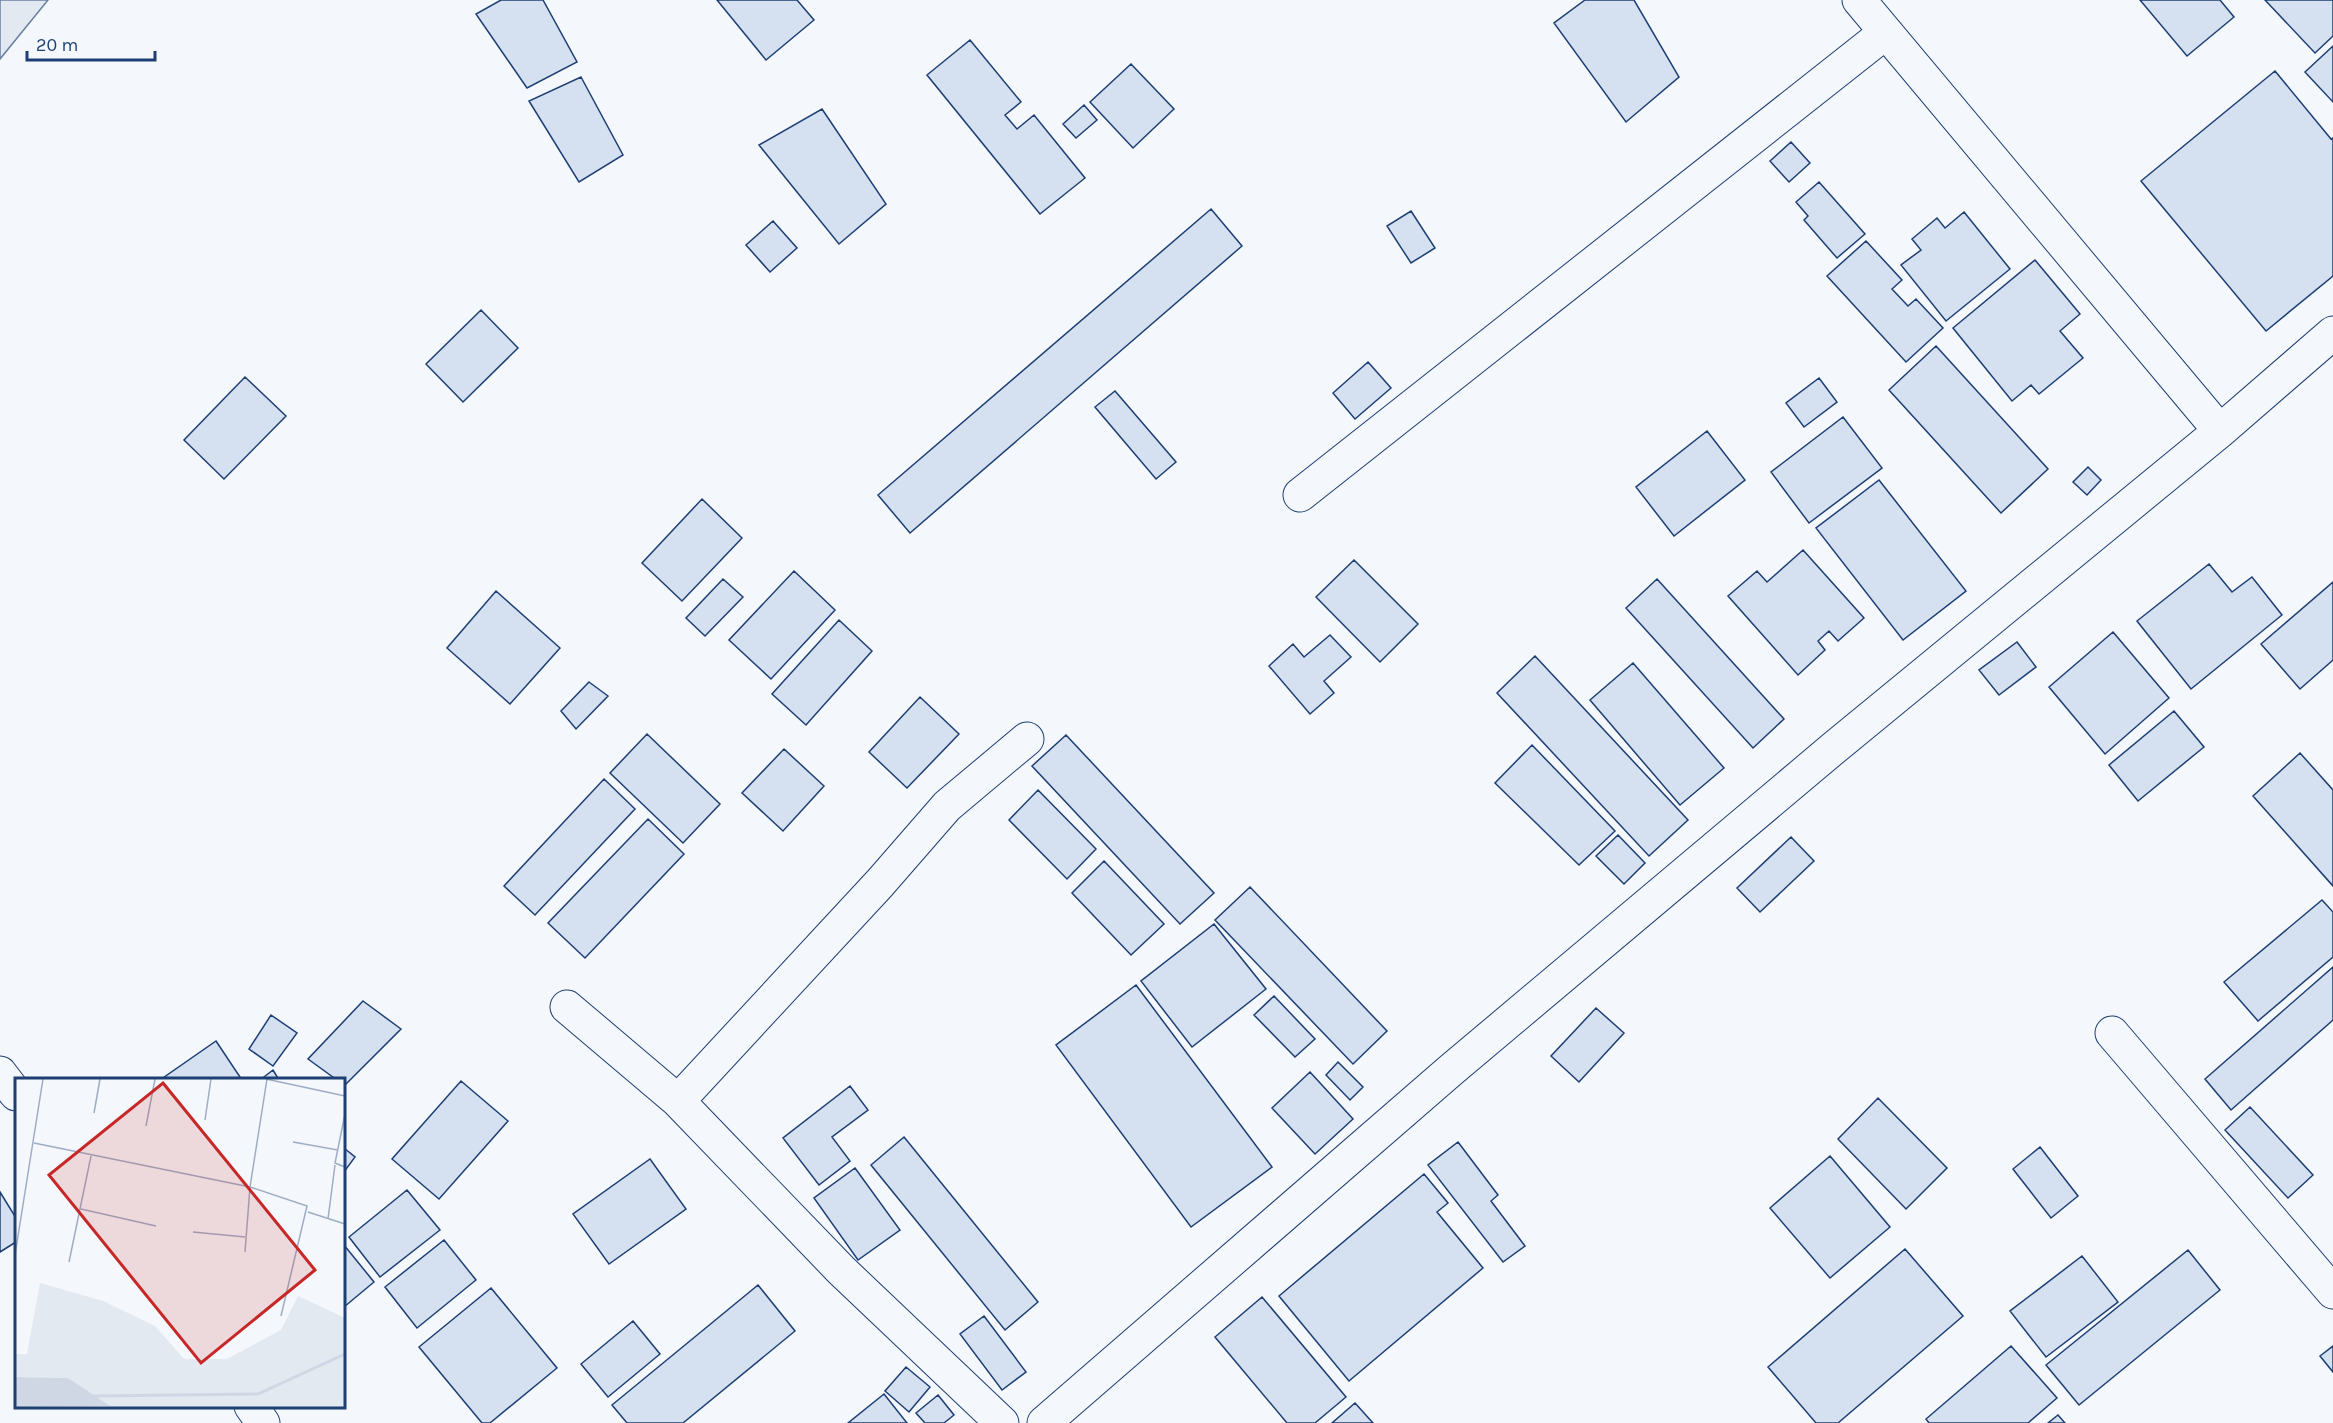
<svg xmlns="http://www.w3.org/2000/svg" width="2333" height="1423" font-family="Karla,sans-serif">
<rect width="100%" height="100%" fill="#f4f7fb"/>
<!-- green -->
<path fill="#e3e9f0" stroke="#687fa3" stroke-width="1.5" d="M0,0H48L0,59Z"/>
<!-- building -->
<path fill="#d5e0f0" stroke="#1d3f73" stroke-width="1.5" d="M501,0H543L577,62L527,88L476,14Z
M717,0H797L814,20L766,60Z
M1585,0H1634L1679,77L1626,122L1554,23Z
M2140,0H2220L2234,17L2187,56Z
M2265,0H2333V36L2315,53Z
M970,40L1021,102L1005,115L1017,129L1034,115L1085,178L1040,214L927,75Z
M2333,46V102L2305,72Z
M1131,64L1174,109L1133,148L1090,102Z
M2275,71L2331,139L2333,138V276L2266,331L2141,181Z
M581,77L623,155L579,182L529,101Z
M1084,105L1097,120L1076,138L1063,124Z
M822,109L886,204L839,244L759,145Z
M1791,142L1810,163L1789,182L1770,161Z
M1819,182L1865,234L1837,258L1804,220L1808,216L1796,202Z
M1211,209L1242,246L910,533L878,495Z
M1411,211L1435,248L1411,263L1387,226Z
M1964,212L2010,269L1946,321L1901,265L1921,250L1912,239L1937,218L1945,228Z
M773,221L797,248L770,272L746,245Z
M1866,241L1902,280L1892,289L1908,306L1916,299L1943,328L1906,362L1827,276Z
M2035,260L2080,314L2060,331L2083,358L2039,394L2031,385L2012,401L1953,328Z
M481,310L518,348L463,402L426,364Z
M1936,346L2048,469L2001,513L1889,390Z
M1368,362L1391,388L1355,419L1333,393Z
M245,377L286,416L224,479L184,440Z
M1819,378L1837,402L1804,427L1786,403Z
M1115,391L1176,462L1156,479L1095,407Z
M1843,417L1882,468L1809,523L1771,472Z
M1707,431L1745,480L1674,536L1636,487Z
M2088,467L2101,480L2087,495L2073,482Z
M1879,480L1966,591L1903,640L1816,528Z
M702,499L742,538L682,601L642,563Z
M1803,550L1864,618L1838,641L1829,631L1818,641L1825,650L1798,675L1728,596L1757,571L1767,582Z
M1354,560L1418,624L1380,662L1316,597Z
M2209,564L2232,592L2252,577L2282,615L2191,689L2137,621Z
M794,571L835,610L771,679L729,640Z
M723,579L743,597L705,636L686,618Z
M1657,579L1784,719L1753,748L1626,608Z
M2333,582V660L2300,689L2261,644Z
M496,591L560,648L510,704L447,648Z
M839,620L872,651L806,725L772,694Z
M2113,632L2169,698L2105,754L2049,687Z
M1330,635L1351,657L1324,681L1334,693L1310,714L1269,666L1293,644L1304,657Z
M2017,642L2036,667L1999,695L1979,670Z
M1535,656L1688,820L1649,856L1497,693Z
M1633,663L1724,768L1680,805L1590,700Z
M589,682L608,696L576,729L561,711Z
M920,697L959,734L907,788L869,752Z
M2174,711L2204,747L2138,801L2109,765Z
M647,734L720,804L683,843L610,773Z
M1066,735L1214,893L1180,924L1032,766Z
M1532,745L1615,831L1579,865L1495,783Z
M784,749L824,786L783,831L742,793Z
M2300,753L2333,790V886L2253,796Z
M604,779L635,809L535,915L504,886Z
M1038,790L1096,849L1067,879L1009,820Z
M648,819L684,854L585,958L548,923Z
M1618,835L1645,863L1624,884L1596,856Z
M1791,837L1814,861L1760,912L1737,888Z
M1104,861L1164,924L1131,955L1072,893Z
M1250,887L1387,1031L1353,1064L1215,920Z
M2322,900L2333,912V957L2258,1021L2224,982Z
M1214,924L1266,989L1192,1047L1141,981Z
M2333,967V1020L2231,1110L2205,1079Z
M1136,985L1272,1167L1191,1227L1056,1045Z
M1274,996L1315,1039L1295,1057L1254,1015Z
M363,1001L401,1029L345,1085L344,1080H337L308,1059Z
M1596,1008L1624,1033L1579,1082L1551,1056Z
M271,1015L297,1033L273,1066L249,1049Z
M216,1041L242,1080H160Z
M1338,1062L1363,1087L1350,1100L1326,1075Z
M273,1070L279,1080H260Z
M1310,1072L1353,1119L1315,1154L1272,1108Z
M461,1081L508,1121L439,1199L392,1159Z
M850,1086L868,1110L832,1137L850,1161L819,1185L783,1138Z
M1878,1098L1947,1168L1906,1209L1838,1139Z
M2250,1107L2313,1175L2288,1198L2225,1130Z
M904,1137L1038,1302L1005,1330L871,1165Z
M1458,1142L1498,1195L1491,1201L1525,1246L1503,1262L1428,1165Z
M2040,1147L2078,1196L2051,1218L2013,1169Z
M344,1148L355,1157L344,1172Z
M1830,1156L1890,1227L1830,1278L1770,1208Z
M650,1159L686,1209L609,1264L573,1214Z
M855,1168L900,1230L858,1260L814,1198Z
M1424,1174L1448,1203L1437,1212L1483,1268L1349,1381L1279,1296Z
M407,1190L440,1230L380,1277L349,1237Z
M0,1192L16,1218V1242L0,1252Z
M444,1240L476,1280L417,1328L385,1287Z
M344,1245L374,1282L344,1307Z
M1905,1249L1963,1316L1838,1423H1816L1768,1367Z
M2188,1250L2220,1290L2079,1405L2046,1365Z
M2082,1256L2118,1302L2046,1357L2010,1311Z
M758,1285L795,1331L683,1423H627L612,1405Z
M491,1288L557,1368L490,1423H482L419,1347Z
M1262,1297L1346,1397L1315,1423H1287L1215,1337Z
M984,1316L1026,1372L1002,1390L960,1334Z
M633,1321L660,1354L608,1397L581,1364Z
M2011,1346L2057,1398L2028,1423H1929L1926,1419Z
M2333,1346V1372L2320,1356Z
M906,1367L930,1387L909,1412L885,1391Z
M884,1394L907,1423H848Z
M938,1395L954,1415L944,1423H925L916,1413Z
M1355,1403L1373,1423H1332Z
M2058,1415L2065,1423H2048Z"/>
<g fill="none" stroke-linecap="round" stroke-linejoin="round">
<defs>
<path id="minor" d="M1859,0L2220,431
M1300,495L1885,33
M567,1007L678,1101L841,1270L1002,1423
M2112,1033L2333,1292
M0,1073L16,1094
M678,1101L880,883L947,806L1027,739
M251,1406L263,1423
M1044,1423L1451,1070L1835,747L2220,431L2333,333"/>
</defs>
<!-- minor casing -->
<use href="#minor" stroke="#1d3f73" stroke-width="35"/>
<!-- minor -->
<use href="#minor" stroke="#f4f7fb" stroke-width="33"/>
</g>
<!-- overview -->
<g transform="translate(15 1078)">
<rect width="330" height="330" fill="#f4f7fb"/>
<path d="M25,205L88,223L140,248L169,281H212L266,252L283,218L330,240V329H94L53,300L0,299V276H12Z" fill="#e3e9f0"/>
<path d="M0,299L53,300L95,328L0,329Z" fill="#cfd7e4"/>
<path fill="none" stroke="#cfd7e4" stroke-width="3" d="M79,318L243,316L330,276"/>
<path fill="none" stroke="#9eadc5" stroke-width="1.5" d="M251,1L330,18M79,35L85,1M330,36L320,85L330,89M190,42L196,1M131,48L140,1M278,64L323,72M19,65L235,109L292,128L266,238M66,131L141,148M293,134L330,146M313,141L320,87M178,154L230,159M230,174L235,109L252,1M0,177L28,1M54,184L76,78"/>
<path fill="#c62828" fill-opacity="0.15" stroke="#c62828" stroke-width="3" d="M148,5L300,192L186,285L34,97Z"/>
<rect width="330" height="330" fill="none" stroke="#1d3f73" stroke-width="3"/>
</g>
<!-- scale -->
<path d="M27 51v9h128v-9" fill="none" stroke="#1d3f73" stroke-width="3"/>
<text x="36" y="51" font-size="18" fill="#1d3f73" stroke="#f4f7fb" stroke-width="4.5" paint-order="stroke">20 m</text>
</svg>
